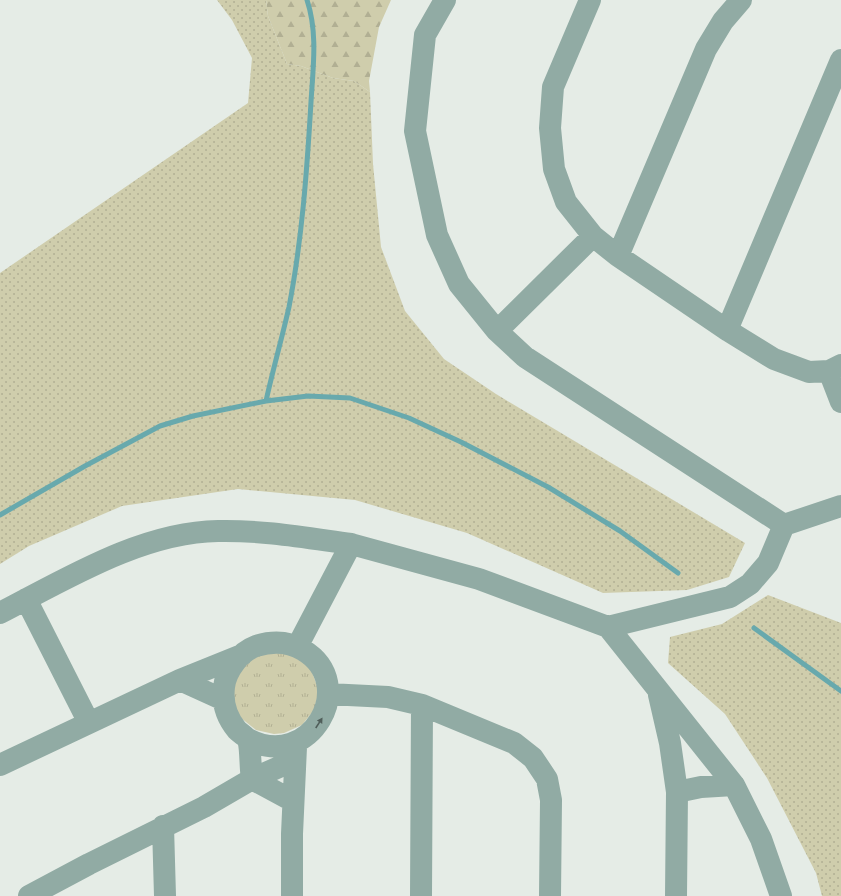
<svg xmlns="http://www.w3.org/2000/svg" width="841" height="896" font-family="'Noto Sans',sans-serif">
<defs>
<pattern id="grass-dots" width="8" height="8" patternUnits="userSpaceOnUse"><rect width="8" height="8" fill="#cfcdac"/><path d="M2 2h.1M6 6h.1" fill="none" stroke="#b1af93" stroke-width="1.8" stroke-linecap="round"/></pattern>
<pattern id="forest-firs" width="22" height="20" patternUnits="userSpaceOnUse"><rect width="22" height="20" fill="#cfcdac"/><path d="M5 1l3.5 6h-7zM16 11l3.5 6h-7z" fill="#b1af93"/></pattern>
<pattern id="park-tufts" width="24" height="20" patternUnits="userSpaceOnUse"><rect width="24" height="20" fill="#cfcdac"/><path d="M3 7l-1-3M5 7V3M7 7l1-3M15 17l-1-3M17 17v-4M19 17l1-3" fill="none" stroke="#b1af93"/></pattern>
</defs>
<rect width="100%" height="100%" fill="#e5ece6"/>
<!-- grass -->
<path fill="url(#grass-dots)" d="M217,0H266L268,16L287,64L301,66L333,78L354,81L370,92L373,164L381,247L405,311L444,359L496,394L745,543L729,577L687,590L603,593L467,533L355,500L238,489L122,506L29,546L0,564V273L248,103L252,58L232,20Z
M768,595L841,623V896H822L816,873L767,778L725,714L668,663L670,637L722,624Z"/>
<!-- forest -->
<path fill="url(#forest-firs)" d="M266,0H391L379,27L369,81L370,92L354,81L333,78L301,66L287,64L268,16Z"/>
<!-- park -->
<path fill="url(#park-tufts)" d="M276,647L309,664L319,691L314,710L302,725L284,733L274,734L256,730L241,718L236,710L232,691L242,664Z"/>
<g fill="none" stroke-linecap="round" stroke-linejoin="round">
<!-- stream -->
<path stroke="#68a9ad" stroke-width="5" d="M266,401C273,369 282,338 289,307C302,240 307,170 311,102C313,68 318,33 307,0
M0,515L85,466L160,426L193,416L266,401L308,396L350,398L409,418L461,442L548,487L620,531L678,573
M754,628L841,691"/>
<!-- minor -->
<path stroke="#91aba4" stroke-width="22" d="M445,0L425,35L415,131L437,235L459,284L497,331L525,357L784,525
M590,0L553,87L550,128L554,169L566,202L593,236L618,256L727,330L774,359L809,372L829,371L841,365
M618,256L706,49L723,21L741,0
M727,330L841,60
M497,331L593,236
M829,371L841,402
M26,599L89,723
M0,613C66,579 142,532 218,531C263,530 307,538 351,544
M608,627L730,597L750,584L768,563L784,525L841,506
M297,647L351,544L479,579L608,627L734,785L761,839L781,896
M180,680L224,700
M328,694L388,697L422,705L514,743L533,758L547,779L551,800L550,896
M659,695L670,743L677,792L676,896
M248,739C310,772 360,684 303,650C288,641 272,641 256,646C240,652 226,670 224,687C222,703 227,718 237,730C240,733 246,736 248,740C251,747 250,770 252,779
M0,765L180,680L242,655
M252,779L293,801
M677,792L701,787L734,785
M163,826L165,896
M29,896L89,864L204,807L252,779L295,760
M292,896V834L296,747
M421,896L422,705"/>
</g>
<!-- one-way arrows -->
<defs><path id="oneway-solid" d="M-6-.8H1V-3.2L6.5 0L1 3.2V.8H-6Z"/></defs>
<use fill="#505e5a" href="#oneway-solid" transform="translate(319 723) rotate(-57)"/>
</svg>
